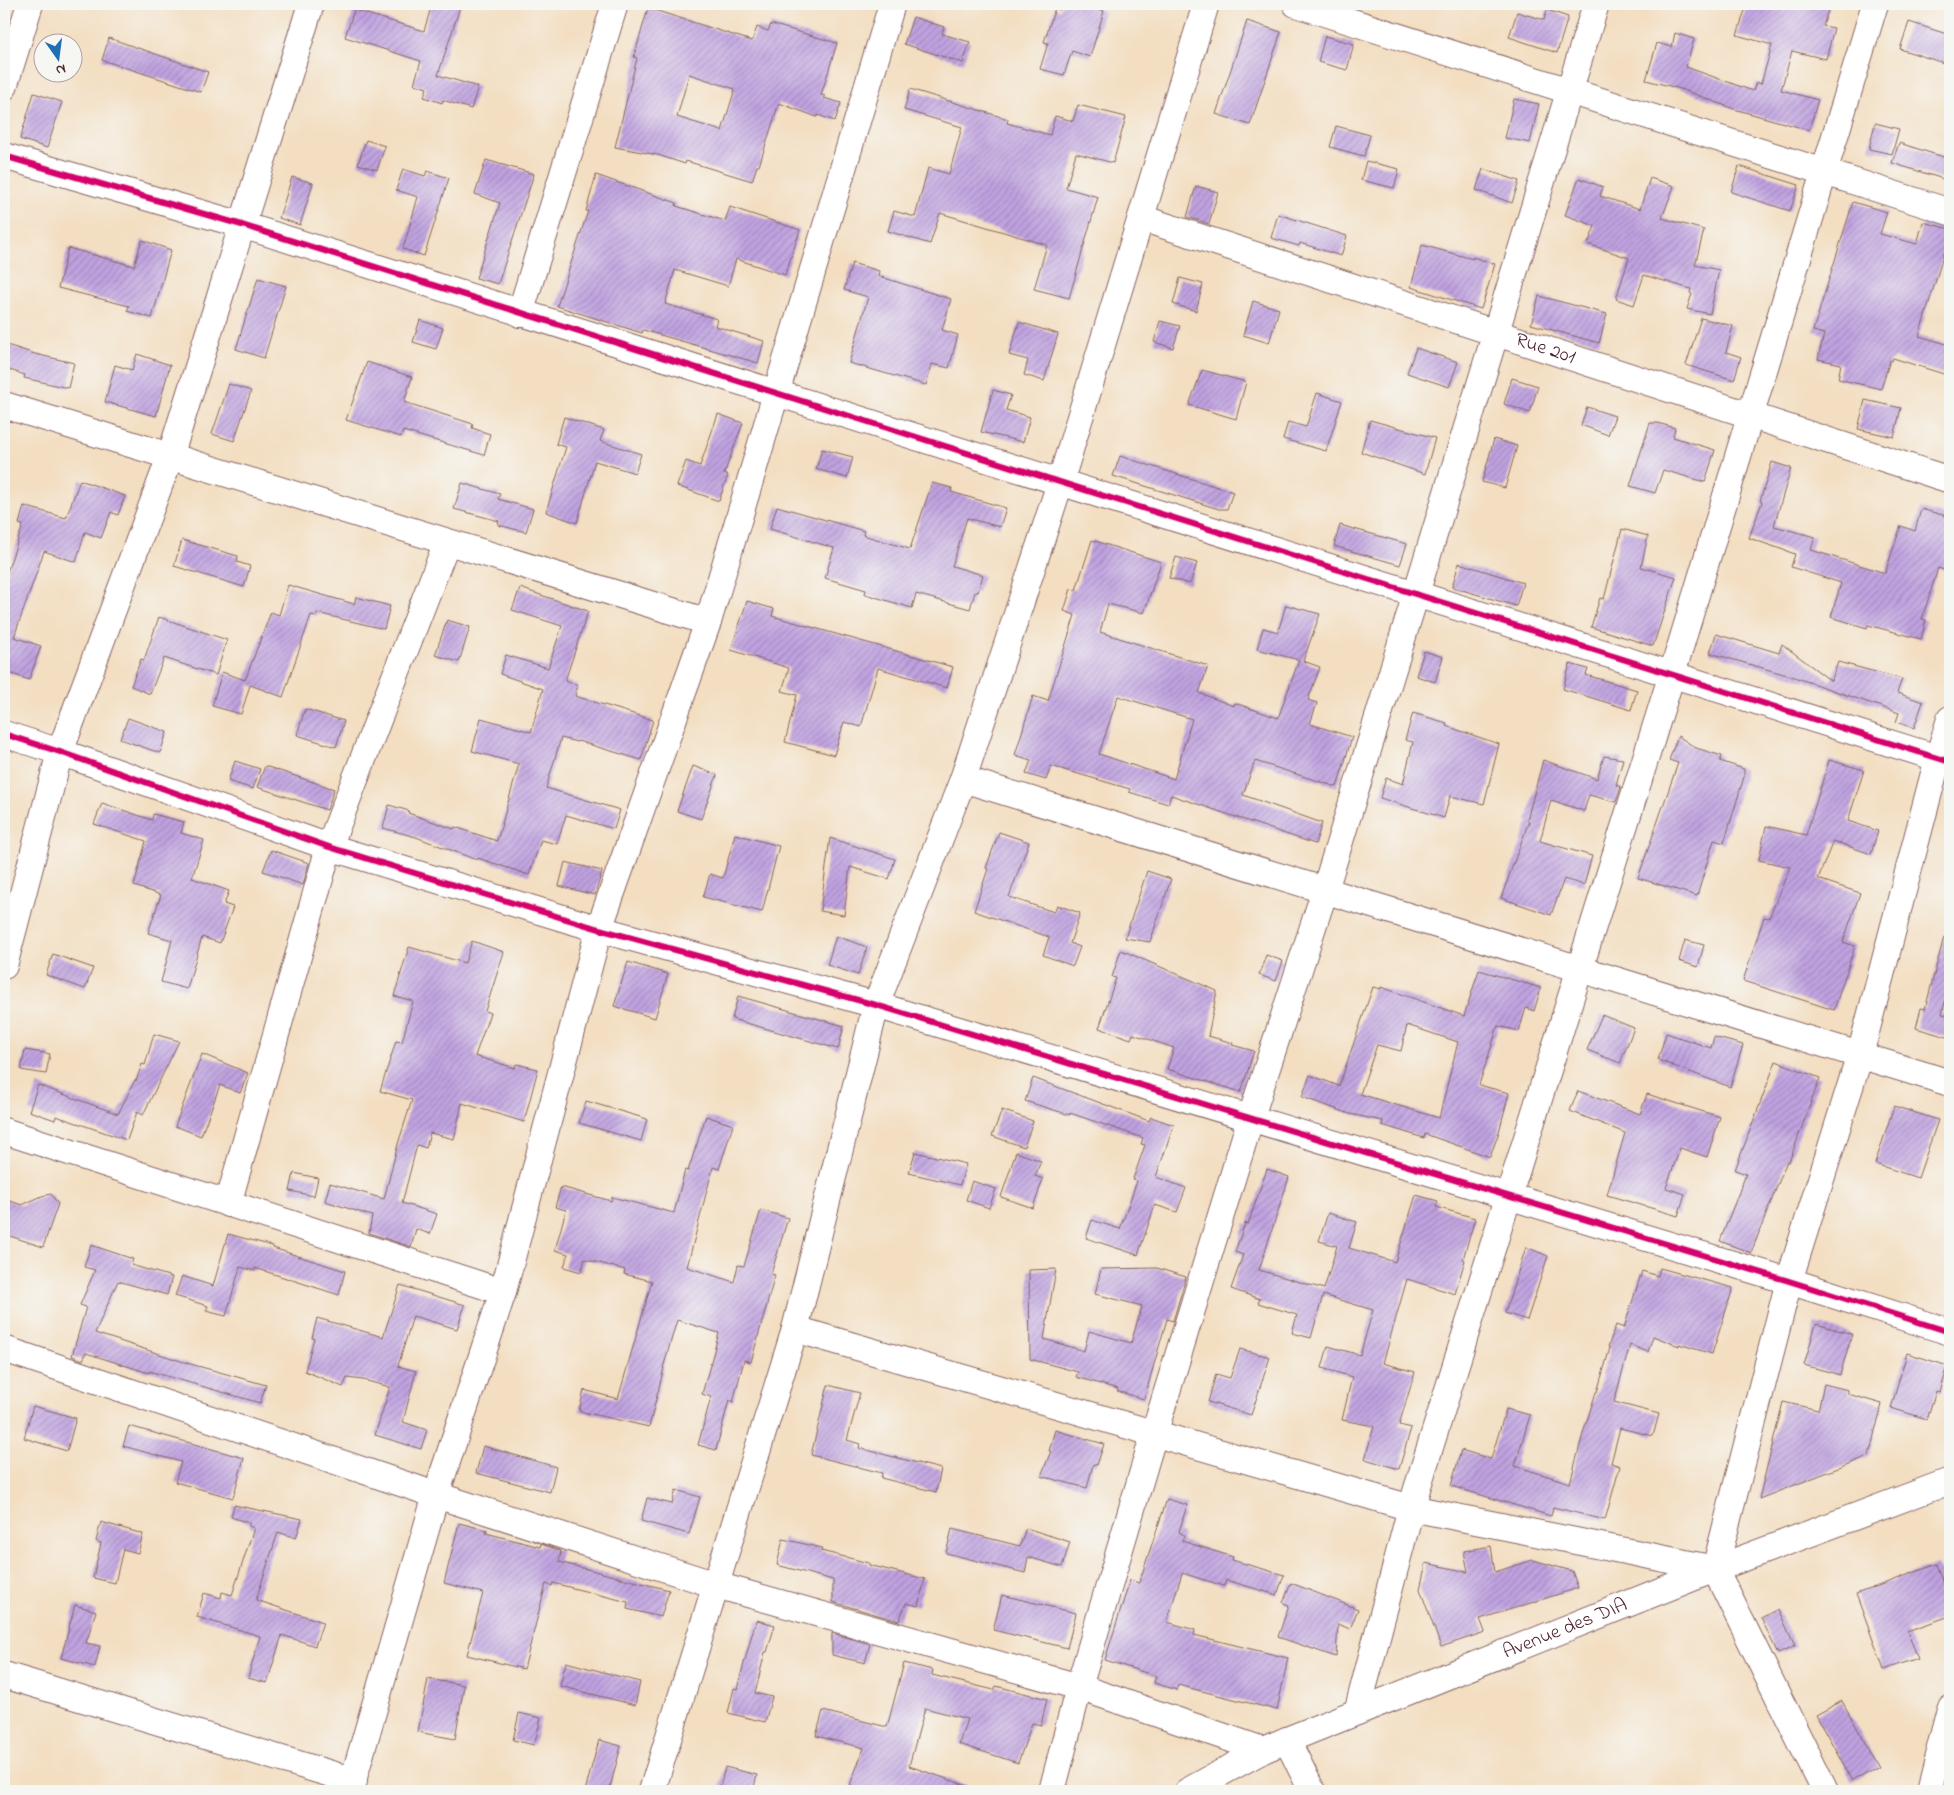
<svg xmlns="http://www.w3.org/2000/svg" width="1954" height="1795" font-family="'Indie Flower',sans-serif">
<defs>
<pattern id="building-hatch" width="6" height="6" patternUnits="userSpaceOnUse" patternTransform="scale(1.25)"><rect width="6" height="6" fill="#c0a3e1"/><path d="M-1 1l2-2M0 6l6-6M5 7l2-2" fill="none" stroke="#9e84b7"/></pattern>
</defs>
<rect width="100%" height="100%" fill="#f6f6f2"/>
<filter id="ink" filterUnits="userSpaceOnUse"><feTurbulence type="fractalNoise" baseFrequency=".02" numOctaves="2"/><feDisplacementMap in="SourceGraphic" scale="10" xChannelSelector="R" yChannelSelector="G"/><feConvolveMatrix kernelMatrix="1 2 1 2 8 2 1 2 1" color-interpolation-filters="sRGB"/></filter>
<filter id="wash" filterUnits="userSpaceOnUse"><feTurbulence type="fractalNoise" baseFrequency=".0096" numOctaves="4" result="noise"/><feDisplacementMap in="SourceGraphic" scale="20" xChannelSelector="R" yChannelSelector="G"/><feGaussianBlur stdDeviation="1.12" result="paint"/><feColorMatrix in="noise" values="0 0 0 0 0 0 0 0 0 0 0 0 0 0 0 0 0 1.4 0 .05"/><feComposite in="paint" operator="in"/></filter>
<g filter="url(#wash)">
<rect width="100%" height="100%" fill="#f3dec1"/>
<g id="blocks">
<!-- building -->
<path fill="url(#building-hatch)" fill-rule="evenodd" d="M432,4H461L438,75L478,87L471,109L443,100L442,103L424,97L427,88L414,84L421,61L345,37L354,10L424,31Z
M1062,4H1100L1098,9L1104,11L1090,57L1072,51L1064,75L1040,69L1048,43L1044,42L1055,8L1060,10Z
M1747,4H1830L1823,26L1834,28L1826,59L1792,51L1781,90L1818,100L1809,130L1734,109L1681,89L1646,80L1657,43L1672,47L1675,33L1694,39L1686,67L1753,91L1756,82L1761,84L1772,45L1737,35Z
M648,8L752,41L757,27L768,31L771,24L837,43L821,95L825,96L824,98L841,103L835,121L818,115L817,117L779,103L759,166H757L752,181L686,161L685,164L658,155L615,147L637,58L634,57ZM689,74L735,89L722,131L677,117Z
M1547,10L1568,17L1557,53L1509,37L1517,12L1544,20Z
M913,17L944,27L942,34L970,42L963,63L904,44Z
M1247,21L1281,32L1250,125L1216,114Z
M1909,22L1950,35V65L1900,49Z
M1325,36L1354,44L1347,70L1318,62Z
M109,38L208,72L201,92L102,60Z
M910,89L1008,119L1007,123L1050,135L1055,116L1073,121L1078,105L1126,117L1113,163L1076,153L1066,188L1098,197L1069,298L1034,289L1047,245L940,213L930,244L888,231L894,211L915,217L928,168L949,174L962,127L904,110Z
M34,93L62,102L47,148L20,139Z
M1514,99L1539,104L1530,143L1505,138Z
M1875,123L1899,129L1892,154L1869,149Z
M1336,126L1370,135L1364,156L1330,147Z
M366,140L385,146L377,170L358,164Z
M1899,143L1950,159V181L1892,163Z
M486,160L534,174L498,284L476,278L500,203L475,194Z
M1366,161L1399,169L1394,188L1361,180Z
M1739,166L1799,185L1790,211L1731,192Z
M403,169L425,176L427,171L449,178L424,256L403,249L418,197L396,190Z
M1483,169L1519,181L1512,203L1476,190Z
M596,175L677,203L676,206L725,221L730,207L800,230L785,275L736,259L728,286L675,270L665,304L717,319L715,326L764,341L758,363L643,330L642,333L557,306L588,211H586Z
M292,177L313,183L300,225L279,218Z
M1579,178L1603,187L1600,196L1640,209L1650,178L1674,186L1662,218L1704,230L1695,265L1719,270L1710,314L1687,309L1692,294L1690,293L1691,289L1644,275L1634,305L1616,299L1629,258L1588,244L1595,226L1565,215Z
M1196,186L1218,192L1209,224L1187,217Z
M1853,202L1887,212L1880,234L1917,244L1923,222L1950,229V240L1946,254L1944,253L1919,336L1950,345V376L1893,358L1892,361L1890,360L1881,389L1838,379L1841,364L1818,359L1824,334L1813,331Z
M1278,214L1347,236L1341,256L1300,243L1299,246L1271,238Z
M142,240L171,250L152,318L127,311L129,306L58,288L68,248L134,266Z
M1422,245L1473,259V257L1495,264L1481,309L1411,287Z
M852,263L879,271L878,276L951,299L942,330L958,335L949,368L932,364L926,385L849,363L868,297L844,290Z
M258,278L286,286L264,358L236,349Z
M1180,278L1203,284L1196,311L1173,304Z
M1539,296L1607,314L1599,343L1531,324Z
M1253,301L1279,309L1269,343L1243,335Z
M1701,318L1733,326L1726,352L1741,357L1734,380L1686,365Z
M420,320L443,328L436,349L413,342Z
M1160,321L1180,326L1173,348L1154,342Z
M1019,322L1058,334L1044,381L1024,375L1028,360L1009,355Z
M4,344L35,354L74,363L68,388L24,378L25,375L4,368Z
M1416,348L1458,362L1449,387L1407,373Z
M137,354L170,365L156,416L105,402L115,365L132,370Z
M367,362L412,377L404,402L473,424L472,428L490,434L484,455L403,431L401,437L346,420Z
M1202,370L1246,382L1236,419L1189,405Z
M1512,378L1538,386L1530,413L1504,404Z
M229,384L251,391L234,441L212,434Z
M993,390L1011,395L1006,410L1030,417L1023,442L981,432Z
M1317,393L1342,401L1326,451L1283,439L1288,422L1306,427Z
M1865,400L1901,408L1894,437L1858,429Z
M1587,407L1615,416L1608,435L1581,425Z
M718,414L743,423L724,474L728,475L719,501L677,486L686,461L700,466Z
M564,417L604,430L600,441L641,454L635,473L595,461L577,523L546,512L566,447L556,444Z
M1370,420L1435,438L1425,474L1361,452Z
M1650,423H1658L1675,428L1673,437L1715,450L1705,482L1663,470L1655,493L1630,486Z
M1494,439L1517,446L1505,488L1482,482Z
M822,449L853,457L847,478L816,469Z
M1120,456L1233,492L1227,509H1219L1113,476Z
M1772,462L1791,468L1774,526L1815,537L1811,550L1885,573L1901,526L1915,531L1921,509L1950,517V572L1938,568L1922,619L1926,620L1921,639L1868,625L1867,628L1831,617L1841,583L1791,567L1795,554L1749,538L1762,502L1760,501Z
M80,480L125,496L118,515L111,512L101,538L85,532L76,562L44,551L14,637L41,646L29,680L4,671V581L23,525L19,524L24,506L66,518Z
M462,483L500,494L498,499L533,509L526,532L498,525L499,521L454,509Z
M932,483L952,488L951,492L1006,508L1000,527L967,518L952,566L983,575L978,592H975L970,609L916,594L912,608L865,594L866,590L825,578L834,548L770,529L777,506L864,531L863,535L910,549Z
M1340,525L1407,544L1400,565L1334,546Z
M1622,529L1648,536L1641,567L1676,577L1653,646L1591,627L1600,598L1604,599Z
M182,540L238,556L237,562L250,566L244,587L174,566Z
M1092,540L1161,562L1144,613L1108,604L1100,632L1208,666L1199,693L1234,706L1235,703L1278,718L1299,660L1257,649L1263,628L1278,632L1286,605L1320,614L1303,661L1320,667L1308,700L1317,703L1310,724L1352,737L1337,787L1255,761L1243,795L1322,823L1315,844L1171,795L1168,804L1129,792L1130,789L1051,766L1046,780L1026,774L1031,760L1015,755L1033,696L1048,701L1075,615L1064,611L1071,589L1076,590ZM1118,696L1192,719L1174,779L1099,754Z
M1176,557L1197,563L1190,584L1169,578Z
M1459,563L1523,583L1516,606L1452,587Z
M288,585L354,604L356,597L390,606L384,629L317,613L316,616L311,615L283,697L250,685L241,714L212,706L222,672L245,680L271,612L279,615Z
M520,588L588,611L565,681L578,685L575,696L653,720L641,760L578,741L577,742L561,738L546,788L620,810L614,829L566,815L557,844L541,840L529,875L478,858L477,860L416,837L383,828L389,805L409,811L408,813L454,829L455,827L497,841L519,764L472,751L481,718L531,732L543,689L500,674L506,655L548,668L562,626L512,610Z
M747,601L774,609L772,616L953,667L947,688L878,668L861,727L844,722L834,755L785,742L797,695L782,691L789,668L731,650Z
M159,617L227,640L216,675L164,658L150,694L131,686L141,659L144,660Z
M447,620L470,627L459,662L435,655Z
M1716,634L1779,653L1782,644L1831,681L1838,662L1902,679L1897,693L1923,702L1914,728L1896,722L1899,713L1794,677L1710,653Z
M1424,651L1443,657L1435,682L1416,676Z
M1570,664L1588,669L1586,675L1637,690L1631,710L1563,689Z
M305,709L344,721L336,747L297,735Z
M1413,713L1447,723L1446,726L1499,744L1484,804L1450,796L1444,818L1380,798L1386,778L1403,784L1413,742L1405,740Z
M128,718L167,732L160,753L120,739Z
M1678,736L1696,748L1722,756L1720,761L1744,769V777L1724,843L1714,840L1697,896L1638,878L1678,763L1669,760Z
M1604,756L1623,759L1616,785L1621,787L1616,802L1589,795L1584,811L1551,800L1540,841L1592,856L1584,885L1564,879L1551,915L1501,898L1529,821L1527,820L1543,760L1597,779Z
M1829,760L1864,770L1848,821L1878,831L1871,854L1833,841L1818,879L1860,893L1843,942L1855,946L1834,1010L1743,981L1764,917L1769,918L1790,867L1759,860L1766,826L1806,835Z
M235,761L260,769L253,789L228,781Z
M265,766L334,789L327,810L257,787Z
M693,766L717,775L701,819L677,811Z
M102,803L152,820L153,814L184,822L181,833L204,840L192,878L229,891L224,904L233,907L220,943L202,937L187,989L161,982L172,940L148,933L161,895L134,886L146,841L94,824Z
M999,832L1029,842L1009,897L1054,912L1057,905L1080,913L1070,943L1080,947L1073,966L1043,955L1049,937L974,911L988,869L986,868Z
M735,834L779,846L762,912L703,897L710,874L723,878Z
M830,838L895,859L889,879L850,867L844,915L820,911Z
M271,850L309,863L303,885L263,871Z
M565,862L602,871L595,895L559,886Z
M1147,871L1171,879L1150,942L1125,938Z
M836,936L867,947L858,975L827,965Z
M1944,937L1950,938V983L1942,1014L1950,1016V1038L1916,1028L1921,1008L1925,1009Z
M1685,940L1704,945L1698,967L1679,961Z
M472,941L504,952L485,1011L490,1013L475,1056L515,1068L516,1064L538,1069L524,1122L462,1103L454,1139L430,1133L426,1148L417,1145L402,1203L437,1214L430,1234L416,1229L411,1247L369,1233L372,1216L325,1201L330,1183L384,1199L398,1144L412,1100L380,1091L396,1041L402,1042L413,1001L394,996L409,947L465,963Z
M1121,950L1217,991L1208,1036L1233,1043L1232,1045L1254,1051L1241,1092L1167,1069L1174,1048L1133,1034L1131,1039L1099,1028L1116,978L1112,977Z
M53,954L93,968L85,989L46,975Z
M1266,955L1283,961L1276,981L1259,975Z
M628,962L668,974L655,1018L614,1006Z
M1479,970L1541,988L1534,1011L1526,1008L1519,1031L1498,1026L1479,1085L1509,1093L1499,1132L1490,1157L1425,1134L1424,1138L1382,1125L1383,1121L1350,1114L1302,1097L1310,1075L1339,1086L1373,987L1381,989V987L1464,1016ZM1407,1025L1458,1042L1439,1118L1360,1094L1377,1045L1401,1051Z
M738,996L844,1026L838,1049L732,1019Z
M1602,1015L1634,1028L1620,1063L1587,1050Z
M1666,1033L1711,1048L1714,1037L1743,1045L1730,1087L1658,1060Z
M154,1034L179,1041L143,1115L137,1112L127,1140L56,1116L55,1120L29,1111L38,1085L118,1114L135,1080L136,1081L142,1064L145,1065Z
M25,1050L50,1054L46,1074L21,1070Z
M202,1054L248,1073L240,1093L220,1085L201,1136L175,1126Z
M1776,1061L1820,1078L1789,1162L1787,1161L1751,1253L1720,1241L1746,1174L1735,1170Z
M1033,1078L1149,1121L1151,1117L1174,1125L1156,1177L1186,1188L1177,1212L1155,1205L1138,1255L1086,1238L1092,1220L1120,1229L1137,1181L1133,1179L1145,1145L1141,1144L1143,1138L1070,1113V1115L1025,1101Z
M1578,1091L1640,1114L1647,1094L1720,1117L1707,1157L1680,1148L1666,1188L1685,1194L1678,1216L1607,1195L1625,1133L1570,1111Z
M586,1101L647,1119L641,1141L579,1123Z
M1894,1106L1938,1120L1918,1178L1875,1164Z
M1002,1110L1033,1121L1024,1147L992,1136Z
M706,1116L733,1125L719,1169L713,1167L687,1267L734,1282L738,1265L744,1266L761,1210L788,1218L771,1274L775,1275L751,1362L744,1360L733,1402L729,1400L716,1450L698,1445L711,1397L702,1394L719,1333L677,1320L663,1368H664L649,1427L579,1411L584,1390L618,1399L652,1281L624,1274L625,1270L585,1259L581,1272L564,1267L568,1254L555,1250L566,1210L555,1207L561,1187L611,1201L612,1197L674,1213L685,1170L688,1171Z
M915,1152L966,1164L960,1185L909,1173Z
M1016,1152L1041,1161L1035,1176L1043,1179L1033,1208L1001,1197Z
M1267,1169L1289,1177L1259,1270L1324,1289L1337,1246L1319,1241L1328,1213L1357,1222L1349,1248L1395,1262L1416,1195L1438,1201L1436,1207L1475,1218L1463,1259L1465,1260L1455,1294L1407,1279L1383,1363L1415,1372L1399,1425L1411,1428L1399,1469L1365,1459L1374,1426L1342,1420L1352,1377L1322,1368L1328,1346L1360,1355L1373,1310L1323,1295L1311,1338L1292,1333L1297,1315L1258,1303L1260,1299L1231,1289L1243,1255L1235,1252L1245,1223L1248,1224Z
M294,1173L318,1178L314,1196L290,1191Z
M972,1181L996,1189L989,1208L966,1200Z
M51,1194L58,1204L43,1247L4,1234V1199L22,1205L42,1196Z
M228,1234L273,1246V1248L345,1271L339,1295L255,1268V1271L240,1267L226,1316L206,1311L208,1306L175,1296L182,1276L213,1286Z
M91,1245L133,1259L131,1265L172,1277L167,1295L118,1281L95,1333L187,1363L266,1385L260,1403L149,1371V1373L86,1353L83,1360L72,1356L86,1307L80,1305L95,1270L84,1267Z
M1526,1247L1548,1256L1527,1320L1505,1313Z
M1157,1268L1186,1277L1173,1321L1167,1319L1144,1399L1117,1391L1118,1389L1076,1377L1078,1372L1030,1359L1029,1270L1056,1269L1044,1339L1084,1351L1089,1331L1131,1343L1142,1306L1095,1294L1101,1269Z
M1660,1268L1733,1288L1712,1354L1679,1344V1346L1653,1336L1648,1352L1630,1345L1614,1402L1659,1414L1653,1436L1620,1428L1611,1463L1620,1466L1605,1520L1553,1507L1551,1516L1451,1486L1461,1450L1491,1459L1506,1409L1530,1415L1515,1466L1570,1483L1584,1430L1596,1392H1597L1610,1348L1608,1347L1616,1325L1624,1328L1642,1271L1658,1276Z
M400,1285L465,1305L457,1329L413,1316L398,1366L416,1371L403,1422L427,1430L421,1449L375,1435L390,1387L363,1380L347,1378L343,1387L305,1371L314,1338H312L317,1318L383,1337Z
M1816,1324L1852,1334L1840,1375L1804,1365Z
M1240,1349L1270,1357L1251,1415L1208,1402L1216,1374L1230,1378Z
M1907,1353L1948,1366L1940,1392L1936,1391L1927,1419L1891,1408Z
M1824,1384L1848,1390V1394L1882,1404L1869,1456L1759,1499L1783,1402L1818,1410Z
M828,1385L860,1393L847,1440L860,1444L859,1448L941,1469L936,1492L881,1478L882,1473L811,1455Z
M33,1406L76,1418L67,1451L24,1438Z
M129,1426L244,1458L233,1498L175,1482L181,1462L123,1446Z
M1055,1430L1104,1444L1097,1465L1093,1464L1087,1488L1041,1476L1051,1451H1049Z
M483,1446L556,1467L550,1492L476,1473Z
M676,1490L700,1497L689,1534L641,1521L647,1498L672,1504Z
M1167,1499L1187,1505L1179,1532L1184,1535L1182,1541L1233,1557L1232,1560L1284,1575L1277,1595L1226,1580L1224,1586L1182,1573L1167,1622L1195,1630L1194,1635L1288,1658L1277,1710L1178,1685L1177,1690L1154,1683L1156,1676L1105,1660L1130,1580L1139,1583Z
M234,1505L302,1519L296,1538L278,1532L256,1600L323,1622L315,1646L282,1635L267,1683L248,1678L260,1636L197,1617L204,1593L221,1598L222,1592L232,1595L254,1528L249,1526V1523L231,1517Z
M101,1522L143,1534L138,1553L123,1549L115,1583L93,1578L101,1543L96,1541Z
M459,1523L487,1530L486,1533L540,1547L541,1544L561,1551L559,1562L669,1590L661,1617L627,1609L628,1602L553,1583L552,1586L546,1584L524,1669L467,1655L483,1593L444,1583Z
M1026,1528L1070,1542L1062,1567L1028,1557L1025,1573L946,1553L952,1529L1020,1546Z
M783,1539L822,1548L821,1551L869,1563V1565L925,1579L918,1606L906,1603L899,1621L833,1602V1580L777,1565Z
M1491,1546L1495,1572L1533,1560L1572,1571L1578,1588L1480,1619L1485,1632L1441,1647L1420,1589L1426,1563L1468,1572L1464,1551Z
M1937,1564L1950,1600V1616L1907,1631L1918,1658L1884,1670L1856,1594Z
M1291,1583L1358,1609L1350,1629L1338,1624L1336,1657L1278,1637L1289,1605L1283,1603Z
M1002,1595L1076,1613L1067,1648L993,1630Z
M75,1605L96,1611L86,1643L100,1646L95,1667L61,1658Z
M1778,1609L1795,1646L1778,1654L1761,1618Z
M757,1620L775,1625L767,1652H765L755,1693L772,1697L765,1722L728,1713L734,1688L737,1689L754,1627H755Z
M832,1633L870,1644L865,1663L832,1655Z
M566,1662L640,1682L635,1705L560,1686Z
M904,1663L933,1670L932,1675L994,1690L996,1686L1047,1699L1041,1725L1032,1723L1018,1763L959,1744L967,1719L925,1708L909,1766L974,1788L973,1791H870L850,1785L864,1748L816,1736L823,1711L887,1727Z
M428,1679L464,1685L455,1739L418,1732Z
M1842,1701L1879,1767L1853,1781L1816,1715Z
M519,1713L541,1718L534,1745L513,1740Z
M599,1740L621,1746L609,1791H585Z
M725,1767L757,1775L753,1791H738L720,1787Z"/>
</g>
</g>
<g filter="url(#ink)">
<use href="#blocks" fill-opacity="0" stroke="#856260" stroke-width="1"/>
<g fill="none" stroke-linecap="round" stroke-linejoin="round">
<defs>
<g id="minor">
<path d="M1296,4L1950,212"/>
<path d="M4,87L30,4"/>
<path d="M4,156L242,225L1950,762"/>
<path id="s1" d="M1141,218L1950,480"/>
<path d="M520,314L615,4"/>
<path d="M4,405L708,622"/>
<path d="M4,734L60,752L329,847L599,929L876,1005L1789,1281L1950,1332"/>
<path d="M963,779L1950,1083"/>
<path d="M4,966L60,752L170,457L311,4"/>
<path d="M4,1131L503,1292"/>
<path d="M228,1204L329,847L447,542"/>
<path d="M795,1329L1411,1508L1715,1569"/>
<path d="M4,1349L436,1495L716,1585L1079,1687L1263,1750"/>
<path d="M4,1675L354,1781"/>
<path d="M1357,1712L1411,1508L1672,674L1875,4"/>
<path d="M1287,1740L1312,1791"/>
<path d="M350,1791L436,1495L503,1292L599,929L708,622L892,4"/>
<path d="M652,1791L795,1329L876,1005L963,779L1060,483L1206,4"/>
<path d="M1052,1791L1079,1687L1154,1434L1251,1117L1325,890L1416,594L1596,4"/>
<path id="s2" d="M1188,1791L1263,1750L1287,1740L1715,1569L1950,1481"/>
<path d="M1825,1791L1715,1569L1789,1281L1860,1055L1938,758L1950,719"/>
<path d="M1929,1791L1950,1709"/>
</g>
</defs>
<!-- minor casing -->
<use href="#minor" stroke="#856260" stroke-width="28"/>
<!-- minor -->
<use href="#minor" stroke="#fff" stroke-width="26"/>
<defs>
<path id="cycleway" d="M4,156L242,225L1950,762
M4,734L60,752L329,847L599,929L876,1005L1789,1281L1950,1332"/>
</defs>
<!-- cycleway casing -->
<use href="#cycleway" stroke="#f6f6f2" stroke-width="9"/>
<!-- cycleway -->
<use href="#cycleway" stroke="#d6006c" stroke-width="6"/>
</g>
</g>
<g text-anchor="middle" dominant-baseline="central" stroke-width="4" stroke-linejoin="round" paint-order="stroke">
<!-- street labels -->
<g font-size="20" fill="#4a1f2b" stroke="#f6f6f2">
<text stroke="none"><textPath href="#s1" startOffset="425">Rue 201</textPath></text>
<text stroke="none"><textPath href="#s2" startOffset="411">Avenue des DIA</textPath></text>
</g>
</g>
<!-- margin -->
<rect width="1954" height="1795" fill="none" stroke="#f6f6f2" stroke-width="20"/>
<!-- north arrow -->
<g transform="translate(58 58) rotate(166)"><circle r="24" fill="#f6f6f2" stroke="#b1a0a2"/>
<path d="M0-4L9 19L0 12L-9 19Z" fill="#1f6fb2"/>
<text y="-8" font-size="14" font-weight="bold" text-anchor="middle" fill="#4a1f2b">N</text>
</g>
</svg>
